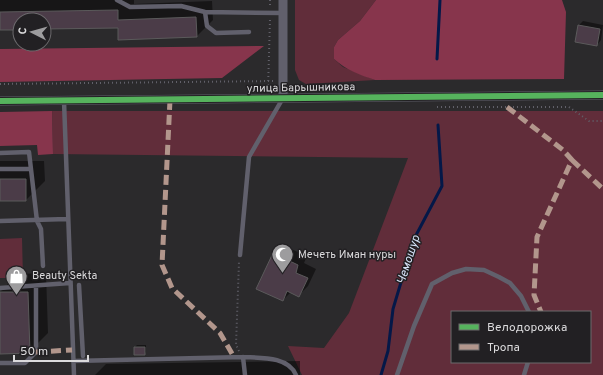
<svg xmlns="http://www.w3.org/2000/svg" width="603" height="375" font-family="Overpass,sans-serif">
<rect width="100%" height="100%" fill="#2b2a2c"/>
<!-- green -->
<path fill="#612d3a" fill-rule="evenodd" d="M295,0H376L360,21L338,40L334,47V59L343,67L375,80L306,84L299,80L295,70Z
M52,111H603V375H302L288,346L324,348L349,313L408,158L53,154ZM452,312H590V362H452Z
M22,238L23,278H0V239Z"/>
<!-- forest -->
<path fill="#87354c" d="M376,0H562L566,12L564,79L375,80C360,75 346,70 334,59V47L338,40L360,21Z
M264,46L222,78L0,82V49Z
M52,111L53,154L38,155L37,145L0,146V112Z"/>
<!-- shadow -->
<path fill="#0007" d="M0,0H134V4L212,1L213,20L197,36L119,27L44,28V20H20V29H0Z
M583,21L603,25L601,40L597,45L578,26Z
M0,161H44L45,181L26,200H0Z
M282,245L307,256L304,263L316,269L308,286L299,295L291,292L283,300L273,254Z
M46,273L48,333L29,352L0,329V292L18,274Z
M137,345H146V352L144,354L135,347Z
M300,361V375H95L106,364Z"/>
<g fill="none" stroke-linecap="round" stroke-linejoin="round">
<!-- stream -->
<path stroke="#041848" stroke-width="3" d="M437,59L440,0
M381,375L388,351L393,309L414,239L442,186L438,125"/>
</g>
<!-- building -->
<path fill="#4b3c48" stroke="#5b5a5b" d="M118,10V20L196,17L197,37L118,40V28L44,29V20H20V30H0V12Z
M578,25L600,29L597,46L575,42Z
M0,179H26V201H0Z
M273,253L298,265L296,273L308,278L299,297L287,291L283,301L256,289Z
M0,292H28L30,353L0,354Z
M134,347H145V355H134Z"/>
<g fill="none" stroke-linecap="round" stroke-linejoin="round">
<!-- path -->
<path stroke="#616069" stroke-width="2" stroke-dasharray="1 3" stroke-linecap="butt" d="M270,0V7
M0,84L274,81
M268,89L270,19
M437,107H569L589,121H603
M239,351L236,345L239,262"/>
<!-- service -->
<path stroke="#61606c" stroke-width="4.5" d="M117,0L130,7L181,6L205,12L283,13
M205,12L207,26L216,33L249,32
M64,101L74,375
M0,153L29,152L37,221L41,229L43,266
M0,169H31
M0,221L67,219
M240,255L249,157L283,98
M79,285L83,356
M0,288L70,283
M243,357L245,375
M73,361L243,357C260,358 288,356 296,375
M0,363H25L36,352V286
M397,375L414,326L432,284L452,273L466,269L484,270L499,277L510,283L521,296L529,312
M524,375L528,362"/>
<!-- minor -->
<path stroke="#61606c" stroke-width="9" d="M283,98V0
M0,101L603,95"/>
<!-- quiet -->
<path stroke="#b2968c" stroke-width="5" stroke-dasharray="10 5" stroke-linecap="butt" d="M170,100L162,265L172,288L220,333L234,357
M507,107L563,150L572,160L537,237L534,295L541,312
M572,160L603,189
M36,352L72,350"/>
<defs>
<path id="cycleway" d="M0,101L603,95"/>
</defs>
<!-- cycleway casing -->
<use href="#cycleway" stroke="#222023" stroke-width="8"/>
<!-- cycleway -->
<use href="#cycleway" stroke="#56b35d" stroke-width="6"/>
</g>
<!-- icons -->
<defs>
<symbol id="mosque-pin" viewBox="-11 -11 22 30"><path d="M0 17L-7.5 6A9.5 9.5 0 1 1 7.5 6Z" fill="#9d9c9e" stroke="#222023"/><path d="M3.5-4.9A6 6 0 1 0 3.5 4.9A5 5 0 1 1 3.5-4.9Z" fill="#fff"/></symbol>
<symbol id="shop-pin" viewBox="-11 -11 22 30"><path d="M0 17L-7.5 6A9.5 9.5 0 1 1 7.5 6Z" fill="#9d9c9e" stroke="#222023"/><path d="M-5-2.5h2.3a2.7 3.5 0 0 1 5.4 0H5L5.5 6h-11ZM-1.5-2.5h3a1.5 2.3 0 0 0-3 0Z" fill="#fff"/></symbol>
</defs>
<g fill-rule="evenodd">
<use href="#mosque-pin" x="270" y="242" width="25" height="34"/>
<use href="#shop-pin" x="4" y="264" width="25" height="34"/>
</g>
<g text-anchor="middle" dominant-baseline="central" stroke-width="3" stroke-linejoin="round" paint-order="stroke">
<!-- street labels -->
<g font-size="11" fill="#dbdadc" stroke="#222023">
<text transform="translate(301 88) rotate(-1)">улица Барышникова</text>
</g>
<!-- poi labels -->
<g font-size="11" fill="#dbdadc" stroke="#222023" text-anchor="start">
<text x="298" y="255">Мечеть Иман нуры</text>
<text x="32" y="276">Beauty Sekta</text>
</g>
<!-- water labels -->
<g font-size="12" font-style="italic" fill="#d5e1f6" stroke="#222023">
<text transform="translate(409 260) rotate(-72)">Чемошур</text>
</g>
</g>
<!-- legend -->
<rect x="451" y="311" width="140" height="52" fill="#222023" stroke="#6c6a6d"/>
<rect x="459" y="324" width="20" height="6" fill="#56b35d" stroke="#6c6a6d"/>
<text x="487" y="331" font-size="12" fill="#dbdadc">Велодорожка</text>
<rect x="459" y="344" width="20" height="6" fill="#b2968c" stroke="#6c6a6d"/>
<text x="487" y="351" font-size="12" fill="#dbdadc">Тропа</text>
<!-- north arrow -->
<g transform="translate(32 32) rotate(276)"><circle r="19" fill="#222023" stroke="#6c6a6d"/>
<path d="M0-3L7 15L0 10L-7 15Z" fill="#9d9c9e"/>
<text y="-6" font-size="11" font-weight="bold" text-anchor="middle" fill="#dbdadc">С</text>
</g>
<!-- scale -->
<path d="M14 355v6h74v-6" fill="none" stroke="#dbdadc" stroke-width="2"/>
<text x="20" y="355" font-size="12" fill="#dbdadc" stroke="#222023" stroke-width="3" paint-order="stroke">50 m</text>
</svg>
